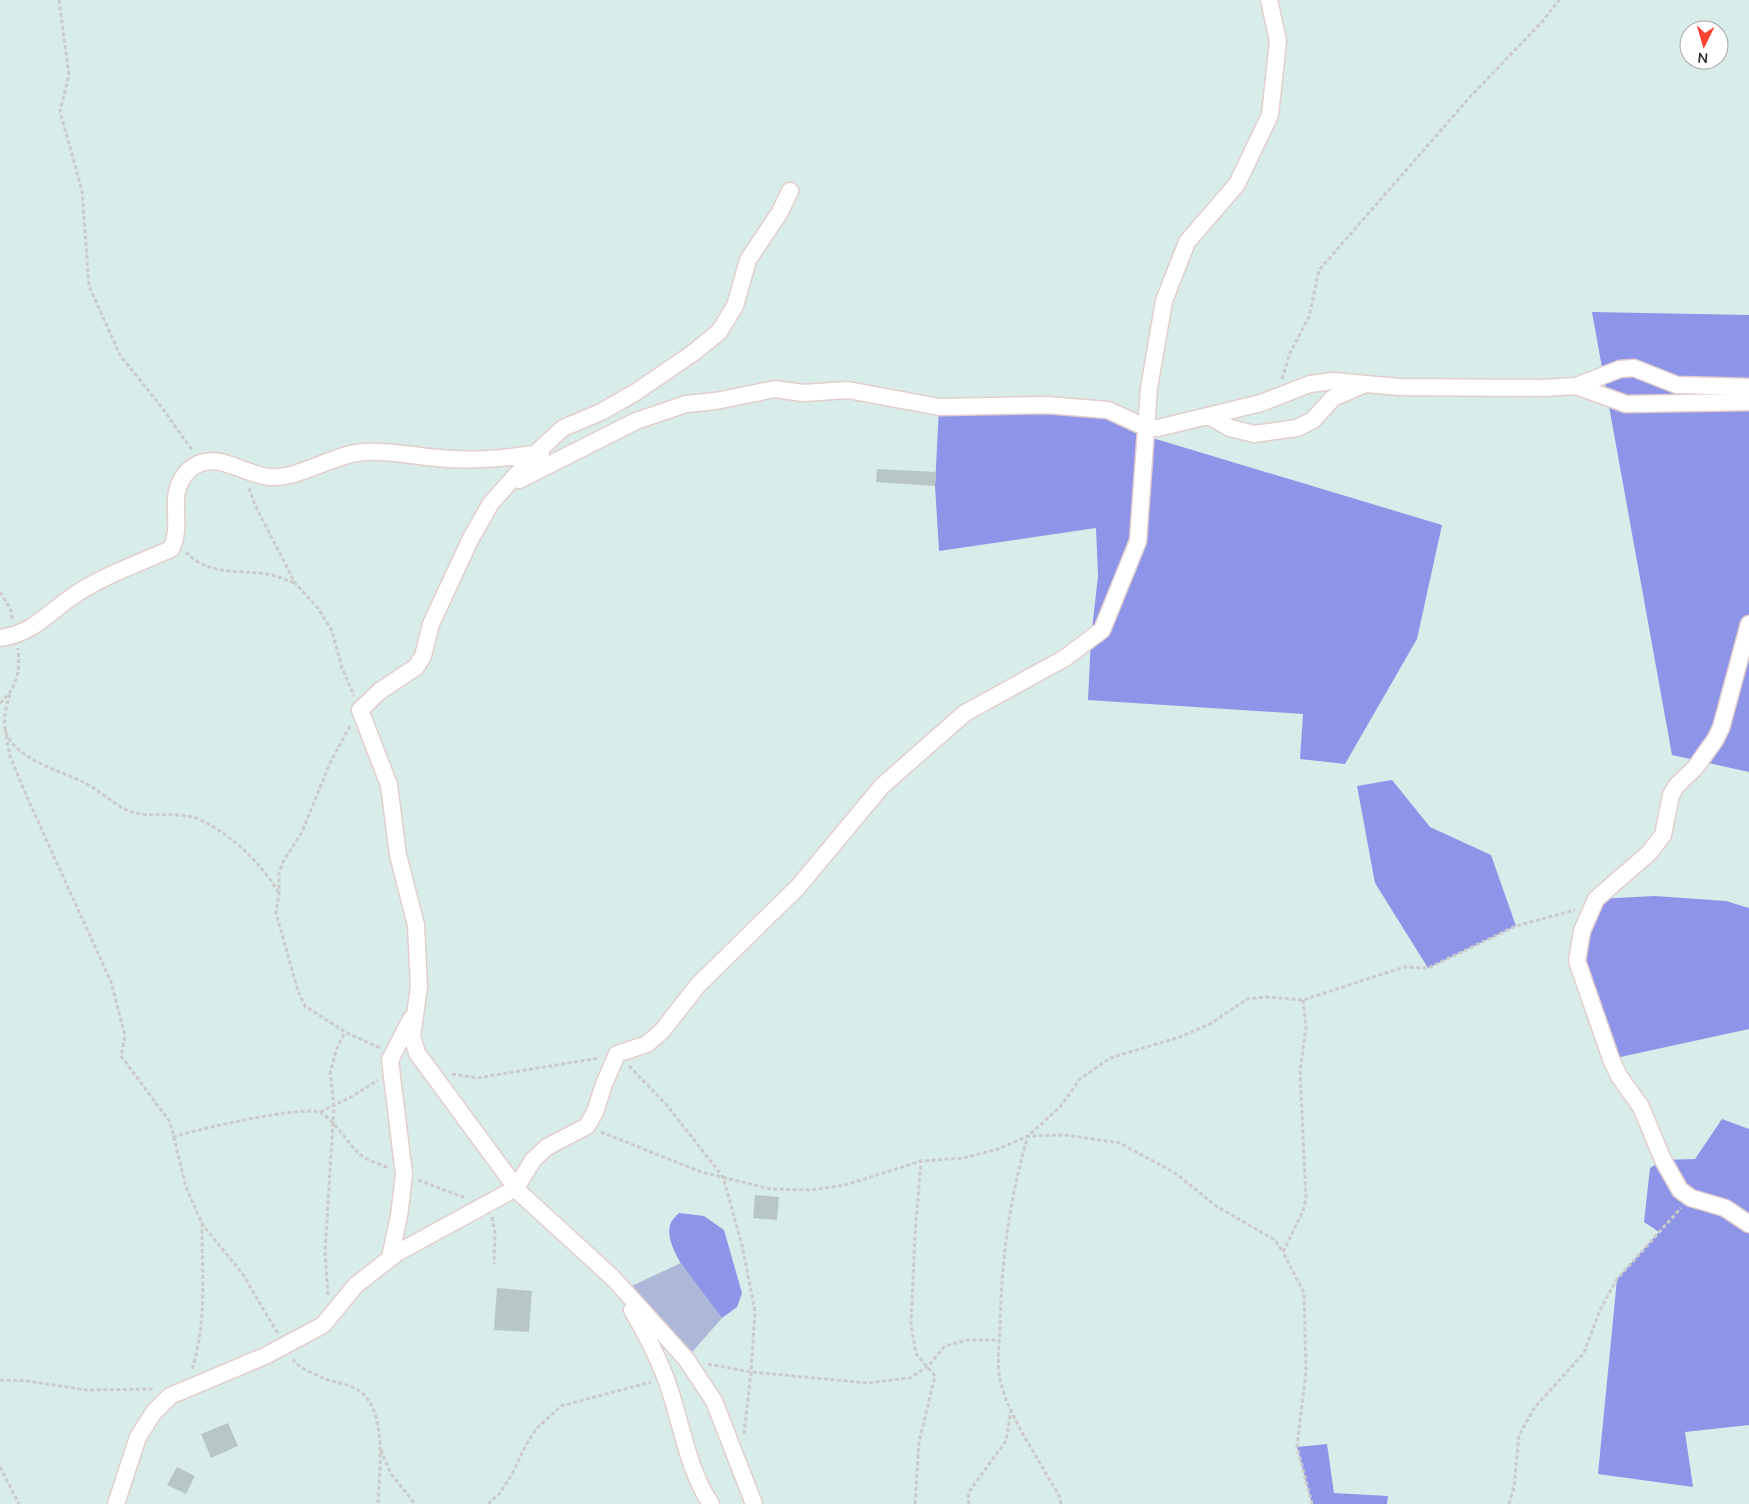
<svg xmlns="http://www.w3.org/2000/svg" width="1749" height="1504" font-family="'Nunito Sans',sans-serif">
<rect width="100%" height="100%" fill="#d8ece9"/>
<!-- green -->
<path fill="#8e95e9" d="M1592,312L1749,315V772L1672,755Z
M939,407L1108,410L1146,436L1442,525L1417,639L1345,764L1300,759L1303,714L1088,700L1091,638L1098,576L1096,528L939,551L935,486Z
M1392,780L1430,827L1491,855L1516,926L1428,968L1375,883L1357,786Z
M1655,896L1726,901L1749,908V1029L1611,1059L1578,948L1596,899Z
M1722,1119L1749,1129V1425L1685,1432L1693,1487L1598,1474L1617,1279L1659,1232L1644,1222L1650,1168L1663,1160L1695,1159Z
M679,1213L704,1216L724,1230L742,1293L737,1307L722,1318C707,1297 663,1252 670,1225C671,1221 676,1216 679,1213Z
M1327,1444L1334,1493L1388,1496L1387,1504H1312L1297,1447Z"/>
<!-- cemetery -->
<path fill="#adb7d8" d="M681,1263L722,1318L686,1359L623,1290Z"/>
<!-- building -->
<path fill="#b8c7c5" d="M877,469L936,472L935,486L876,482Z
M755,1195L779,1197L777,1220L753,1218Z
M497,1288L532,1291L529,1332L494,1330Z
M228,1423L238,1446L211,1458L201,1434Z
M177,1467L195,1476L186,1494L167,1485Z"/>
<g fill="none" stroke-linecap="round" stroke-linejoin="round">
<defs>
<path id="street" d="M1576,386L1626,404L1749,402
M1209,416L1230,428L1254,434L1297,428L1313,420L1333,398L1363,385
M519,480L636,421L686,404L716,401L775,389L803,393L848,390L939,407L1047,405L1108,410L1147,428H1158L1261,403L1310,384L1333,381L1399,387L1543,388L1576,386L1620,369L1634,368L1677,385L1749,387
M1749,624L1721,728L1715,740L1695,768L1677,785L1671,795L1663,835L1649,853L1596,899L1582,931L1577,961L1611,1059L1619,1076L1641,1107L1663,1160L1680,1190L1691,1198L1725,1208L1749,1224
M0,638C35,633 48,612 76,594C105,575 139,563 171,549C185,522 164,495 189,470C214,447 244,476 271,477C298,479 332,455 363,452C389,450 412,456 438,458C471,462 508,458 541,453
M390,1258L399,1216L404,1174L390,1060L411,1019
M632,1310C645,1332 657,1355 666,1379C680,1416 688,1472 711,1504
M116,1504L138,1437L154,1412L170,1396L265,1356L323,1325L356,1285L397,1253L516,1188L533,1160L547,1147L587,1126L595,1112L604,1084L617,1054L647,1044L662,1031L698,985L798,887L882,786L965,713L1065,658L1102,630L1138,541L1149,388L1164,301L1187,242L1237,184L1270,115L1278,41L1269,0
M754,1504L714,1401L686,1359L613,1278L520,1193L417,1053L412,1036L419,987L416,925L398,855L389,785L360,710L380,691L416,667L423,656L431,624L471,538L491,503L536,453L563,428L601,412L636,392L693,353L719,332L735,306L748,260L780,212L790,191"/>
</defs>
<!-- street casing -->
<use href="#street" stroke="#e3cecd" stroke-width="19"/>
<!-- path -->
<path stroke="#cbcbcb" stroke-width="3" stroke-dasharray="4 2.5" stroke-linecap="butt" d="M59,0L69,75L60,111L82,191L89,286L120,355L163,409L192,450
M1282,379L1290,353L1309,317L1319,270L1470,97L1542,22L1559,0
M249,488L255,505L295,583L318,608L332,631L342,668L354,696
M186,552C208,577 243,569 272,575C280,577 288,581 295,583
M0,592L10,608L13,620
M10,694C7,705 3,716 5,727C9,758 60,770 83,782C100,790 117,808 135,813C157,818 182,810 203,821C235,838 260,862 279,893
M0,703C18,687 20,671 18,648
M350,726L330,763L302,832L284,860L279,872V894L276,913L298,991L305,1006L345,1032L380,1048
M5,729L10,756L26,795L111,982L125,1036L121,1056L170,1122L186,1187L202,1224L242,1273L278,1334
M1303,1000L1306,1027L1300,1071L1306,1199L1303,1211L1283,1252L1304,1293L1306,1371L1297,1447L1312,1504
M629,1066L666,1104L723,1177L742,1245L755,1311L751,1372L744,1434
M452,1074L477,1078L599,1058
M320,1112L353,1096L378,1080
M601,1132L701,1172L771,1189L811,1190L845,1185L921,1161L964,1158L998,1149L1028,1136L1060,1107L1080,1079L1110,1058L1180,1037L1210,1024L1247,999L1265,997L1303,1000L1404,967L1428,968L1516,926L1575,910
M173,1137C195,1130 305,1104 321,1113C338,1123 346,1143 361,1155C368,1161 380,1164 389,1168
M418,1180L466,1198
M492,1217L495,1233L494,1264
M328,1295L325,1252L334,1106L330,1073L337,1048L345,1032
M293,1359C298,1368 311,1372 321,1377C335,1384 353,1383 364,1395C387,1417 379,1475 378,1504
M708,1364L751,1372L868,1383L910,1378L928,1366L945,1346L967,1340H1000
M192,1369C207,1322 202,1274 202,1225
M0,1380L27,1381L87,1390L154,1389
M381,1450L391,1474L415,1504
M0,1467L19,1504
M488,1504L499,1494L511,1476L526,1445L536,1429L561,1406L651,1382
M915,1504L919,1442L935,1376L916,1354L911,1326L915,1235L921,1161
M969,1504L968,1493L1006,1441L1011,1410
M1061,1504L1060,1498C1043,1466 1011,1420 1002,1387C996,1369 999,1349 1000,1330C1001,1264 1009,1199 1028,1136L1065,1135L1120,1143L1175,1173L1216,1206L1275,1240L1283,1252
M1509,1504L1514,1487L1519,1435L1535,1407L1584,1353L1600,1310L1617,1279L1681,1208"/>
<!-- street -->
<use href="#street" stroke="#fff" stroke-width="16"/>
</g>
<!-- north arrow -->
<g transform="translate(1704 45) rotate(185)"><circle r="24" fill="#ffffff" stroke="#a9a9a9"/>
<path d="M0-4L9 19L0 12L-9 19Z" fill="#ff4132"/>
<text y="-8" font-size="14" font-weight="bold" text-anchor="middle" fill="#282828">N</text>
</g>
</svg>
